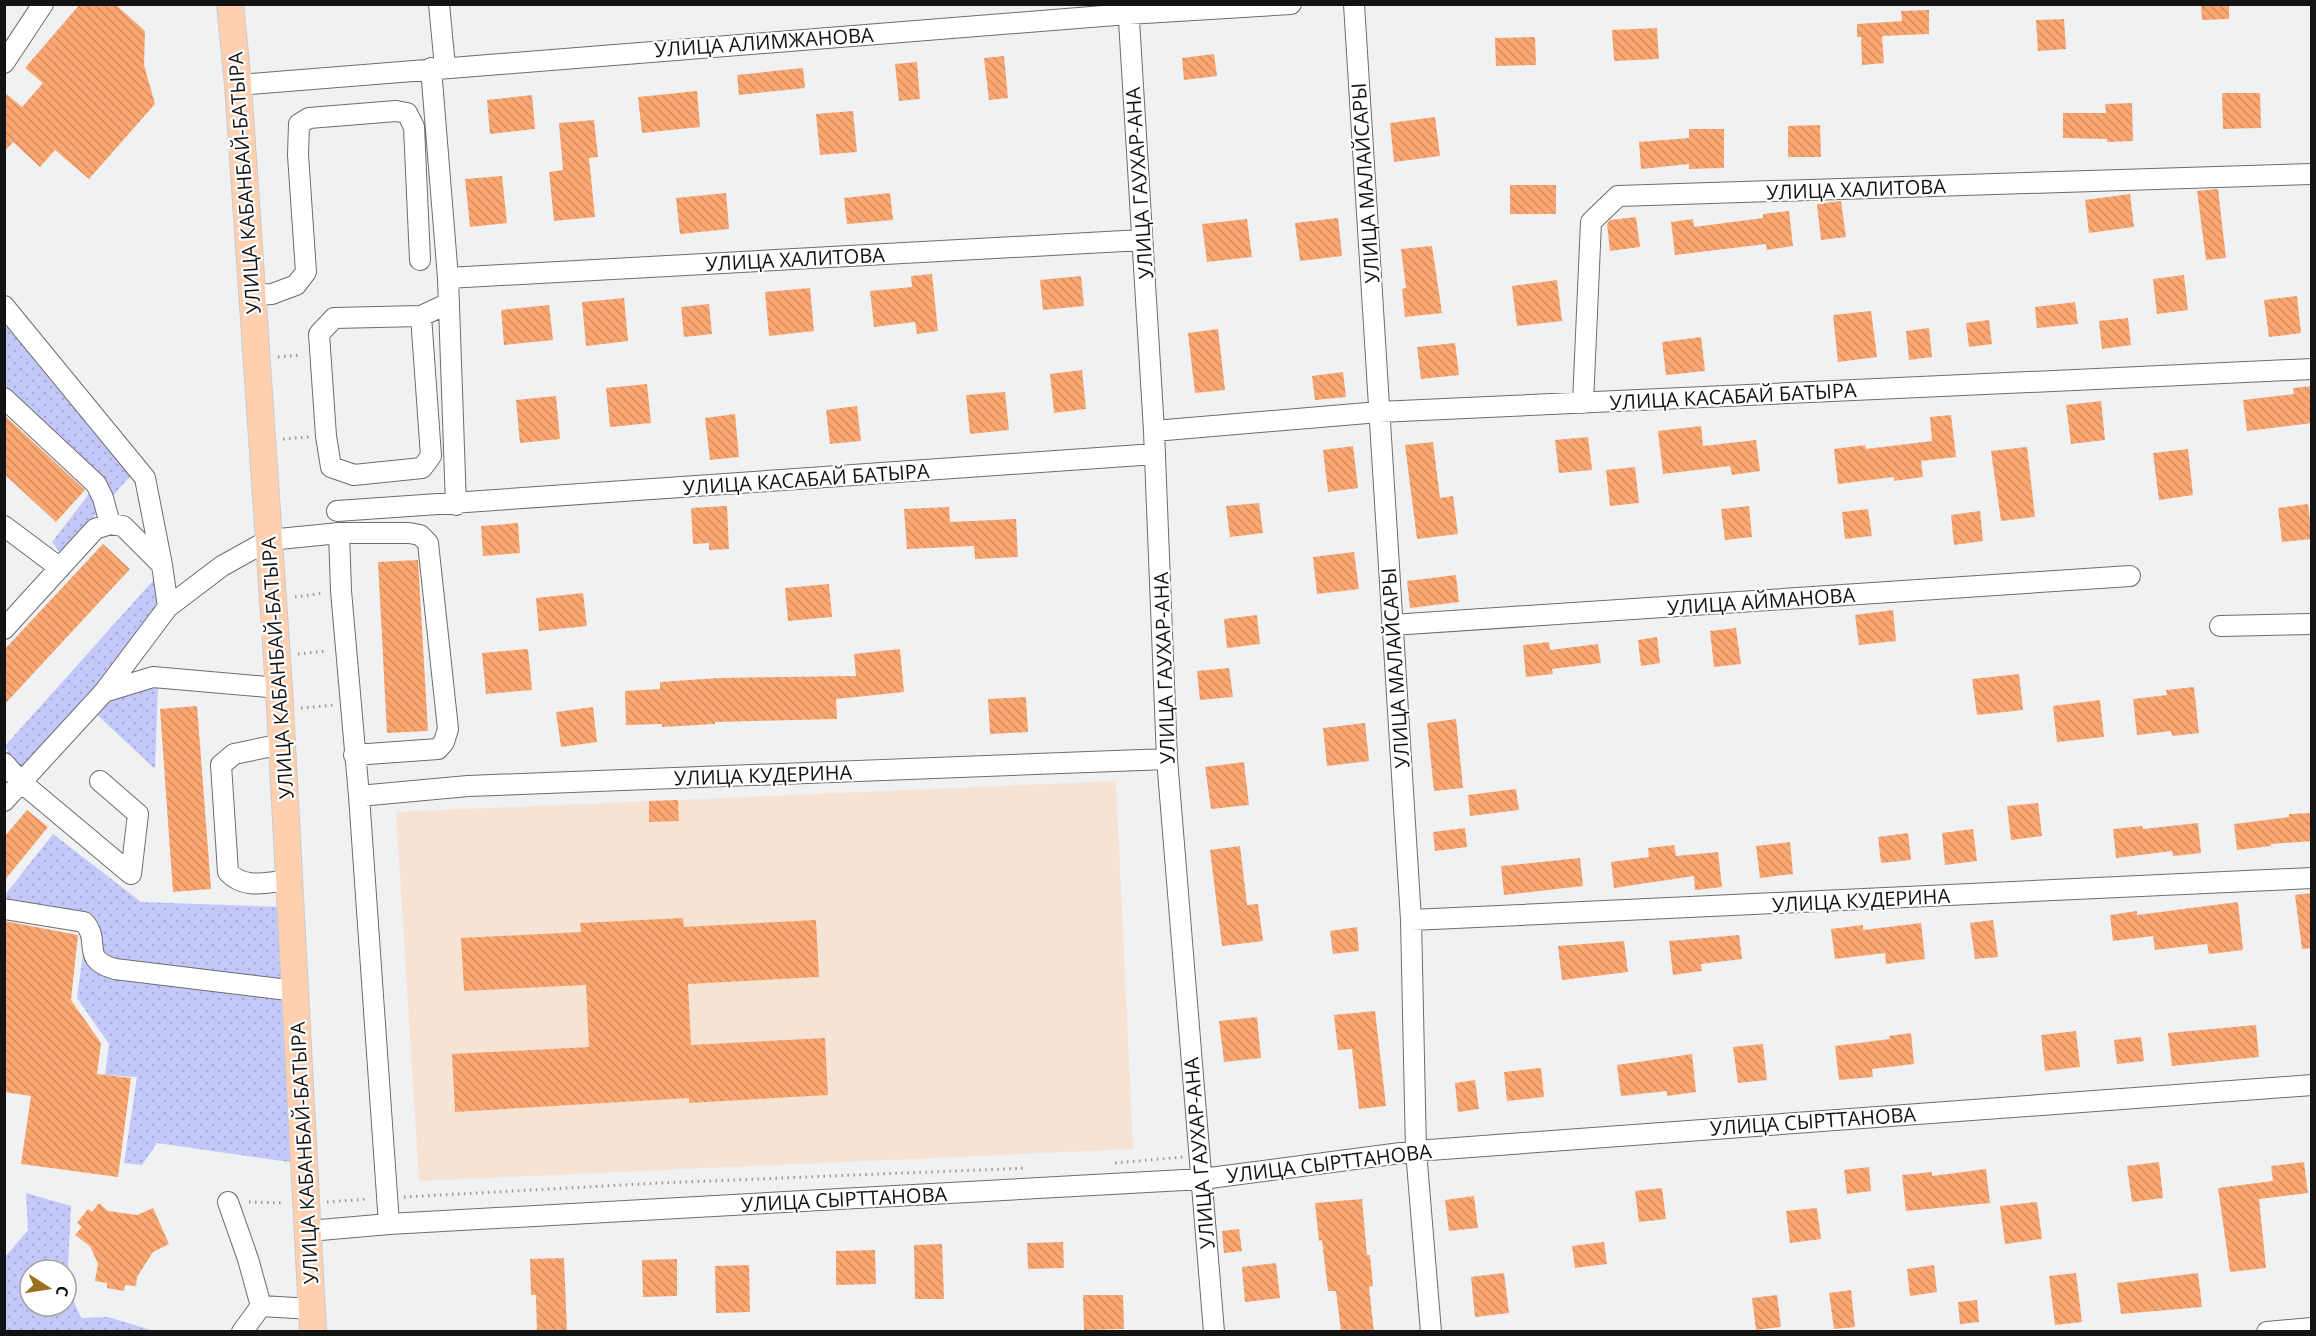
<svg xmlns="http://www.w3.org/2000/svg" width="2316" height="1336" font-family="'Open Sans',sans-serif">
<defs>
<pattern id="grass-dots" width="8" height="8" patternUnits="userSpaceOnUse" patternTransform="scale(1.5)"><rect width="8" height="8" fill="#c3c8f9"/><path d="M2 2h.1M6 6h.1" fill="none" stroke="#a7abd5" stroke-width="1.8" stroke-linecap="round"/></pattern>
<pattern id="building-back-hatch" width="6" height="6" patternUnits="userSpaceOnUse" patternTransform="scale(1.5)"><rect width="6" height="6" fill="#fba772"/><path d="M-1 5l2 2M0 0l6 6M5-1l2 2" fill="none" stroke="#d68f62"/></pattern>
</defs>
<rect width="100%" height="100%" fill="#f0f1f3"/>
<!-- education -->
<path fill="#f7e3d3" d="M1116,781L1133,1149L419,1181L396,812Z"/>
<!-- grass -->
<path fill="url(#grass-dots)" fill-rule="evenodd" d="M7,327L134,472L61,554L52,542L99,481L5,393L4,330Z
M158,575L169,623L20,774L5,746Z
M158,685L155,769L93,711L116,698Z
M53,834L141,902L282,907L296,1163L157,1143L142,1165L124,1163L137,1077L105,1075L109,1044L77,998L88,916L5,906L4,896Z
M26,1193L71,1206L67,1285L81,1318L108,1317L154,1331H5V1257L28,1230ZM30,1270H66V1306H30Z"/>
<!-- building -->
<path fill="url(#building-back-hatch)" d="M80,4H115L145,31L144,65L155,104L89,179L55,150L40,167L13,142L4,152V92L22,107L43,83L25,68Z
M2201,4H2229V19L2202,20Z
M1929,10V34L1882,36L1884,63L1862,65L1861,37H1857V24L1902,21L1901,11Z
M2064,19L2066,49L2038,51L2036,20Z
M1657,28L1659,59L1614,61L1612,30Z
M1535,37L1536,65L1496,66L1495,38Z
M1214,54L1217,76L1184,80L1182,58Z
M1004,56L1008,98L989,100L984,58Z
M917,62L920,99L899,101L895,64Z
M803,68L805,88L739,95L737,75Z
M697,91L700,127L642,133L638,97Z
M2222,93H2260L2261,128L2223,129Z
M532,95L535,129L490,134L487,100Z
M2132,103L2133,141L2107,142V139L2063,138V113H2106L2105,104Z
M853,111L857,152L820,155L816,114Z
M1435,117L1440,156L1394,162L1390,123Z
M594,120L598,157L589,158L595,217L554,221L549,172L563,170L559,123Z
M1820,125L1821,157H1788V126Z
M1689,129H1724V168L1689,169V164L1641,169L1639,142L1689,138Z
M502,176L507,223L470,227L465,179Z
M1510,185H1556V214H1510Z
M2218,189L2226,258L2206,260L2197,191Z
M726,193L729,229L680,234L676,198Z
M890,193L893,220L847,224L844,198Z
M2130,194L2134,227L2089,233L2085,200Z
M1841,201L1846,237L1821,240L1817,204Z
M1789,211L1793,246L1767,250L1766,244L1675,255L1671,222L1693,219L1694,227L1763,218V214Z
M1636,217L1640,247L1610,251L1607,224L1610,220Z
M1338,218L1342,256L1300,261L1295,223Z
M1247,219L1252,257L1207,262L1202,224Z
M1432,246L1442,313L1405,317L1402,289L1406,288L1401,249Z
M932,274L938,331L917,334L915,322L874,327L870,291L912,287L911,276Z
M2184,275L2188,310L2157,314L2153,279Z
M1081,276L1084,306L1043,310L1040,280Z
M1557,280L1562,321L1517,326L1512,286Z
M810,288L814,331L769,336L765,292Z
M2297,296L2301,333L2269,337L2264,300Z
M624,298L628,341L586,346L582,302Z
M2075,302L2078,324L2037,328L2035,307Z
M709,304L712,334L684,337L681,307Z
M549,305L553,340L504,345L501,310Z
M1871,311L1877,357L1838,362L1833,315Z
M2128,318L2131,345L2102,349L2099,321Z
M1989,320L1992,344L1969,347L1966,323Z
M1929,328L1932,357L1909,360L1906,331Z
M1218,329L1225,390L1195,393L1188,333Z
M1701,337L1705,371L1666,375L1662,342Z
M1455,343L1459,375L1421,379L1417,347Z
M1082,370L1086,409L1054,413L1050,374Z
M1343,372L1346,397L1315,400L1312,376Z
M647,384L651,423L610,427L606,388Z
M2312,386V423L2247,431L2243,400L2294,394L2293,388Z
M1005,392L1009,430L970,434L966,395Z
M556,396L560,439L520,443L516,400Z
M2101,401L2105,440L2071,444L2066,405Z
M857,406L861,441L830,444L826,410Z
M735,414L739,457L710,460L705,418Z
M4,415L85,490L56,522L4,474Z
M1951,415L1956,457L1921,461L1923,477L1894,481V477L1838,484L1834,449L1865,445L1866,449L1932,441L1930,417Z
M1701,426L1703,446L1756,440L1760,471L1732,475L1730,466L1663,474L1658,431Z
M1588,437L1592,470L1559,473L1555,440Z
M1433,442L1440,498L1453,496L1458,534L1417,539L1405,445Z
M1353,446L1358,488L1328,492L1323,450Z
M2027,447L2035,517L2001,521L1991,451Z
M2188,449L2193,495L2159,500L2153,453Z
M1635,467L1639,503L1610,506L1606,470Z
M1259,503L1263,533L1230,537L1226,506Z
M2308,504L2312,539L2282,542L2278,508Z
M727,506L729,549L709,550V543L693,544L691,508Z
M1749,506L1752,537L1725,540L1721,509Z
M949,507L950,522L1016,519L1018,557L975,559L974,546L907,549L904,509Z
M1868,509L1872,536L1845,539L1842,512Z
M1980,511L1983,541L1954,545L1951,515Z
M518,523L520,553L483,556L481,526Z
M103,544L130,569L4,705V650Z
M1354,552L1359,589L1317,594L1313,557Z
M418,560L428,731L387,733L378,562Z
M1456,575L1459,602L1410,608L1407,581Z
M829,584L832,617L788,621L785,588Z
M583,593L587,626L539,631L536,598Z
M1893,610L1896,641L1859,645L1855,615Z
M1257,615L1260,644L1227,648L1224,619Z
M1736,628L1741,664L1714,667L1710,631Z
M1657,637L1660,663L1641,666L1638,640Z
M1549,642L1550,650L1598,644L1601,663L1552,669L1553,674L1526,677L1523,645Z
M528,649L532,690L486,694L482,653Z
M900,649L904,692L836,699L837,719L715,722V724L662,727V724L626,725L625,691L660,689V682L719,678L856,676L854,654Z
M1229,668L1233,697L1200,700L1197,671Z
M2019,674L2023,710L1977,715L1972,679Z
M2194,687L2199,733L2172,736L2171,731L2137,735L2133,699L2167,695L2166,690Z
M1026,697L1028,732L990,734L988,699Z
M2100,700L2104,737L2057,742L2053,706Z
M197,706L211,889L173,892L160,709Z
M593,707L597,742L561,747L556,712Z
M1456,719L1463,788L1434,791L1427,723Z
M1365,723L1369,761L1327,766L1323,728Z
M1244,762L1249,805L1211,809L1205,767Z
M1516,789L1519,810L1470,816L1468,795Z
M678,800L679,821L649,822V801Z
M2038,803L2042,836L2011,840L2007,806Z
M27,810L48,827L4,881V837Z
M2312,813V841L2271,844V846L2237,850L2234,824L2289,817V814Z
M2198,823L2201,853L2173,856L2172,851L2116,858L2113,829L2142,826L2143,829Z
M1465,828L1467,847L1435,851L1433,832Z
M1973,829L1977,861L1945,865L1942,833Z
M1908,833L1911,860L1881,863L1878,837Z
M1790,842L1793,874L1760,878L1756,846Z
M1674,845L1676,856L1718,852L1722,887L1695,890L1694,876L1614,888L1611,862L1649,857L1648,848Z
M1240,846L1247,905L1258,904L1263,941L1222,946L1210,850Z
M1580,858L1583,886L1504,895L1501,866Z
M2312,893V948L2302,949L2295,895Z
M2238,902L2243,950L2209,954L2207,944L2155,950L2153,936L2113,941L2110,915L2137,911V915Z
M683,918L684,927L816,920L819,977L688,984L691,1045L825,1038L828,1095L689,1103V1098L455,1112L452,1054L589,1047L586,985L464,991L461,938L581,932L580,923Z
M1993,920L1998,957L1975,959L1970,923Z
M4,921L78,935L71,1000L101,1043L97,1074L131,1078L118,1177L21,1164L31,1096L4,1092Z
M1921,923L1925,959L1886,964L1885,953L1835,959L1831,929L1863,925V930Z
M1357,927L1359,951L1333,954L1330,931Z
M1739,935L1742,959L1701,964L1702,971L1673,975L1669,941Z
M1624,941L1628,972L1562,980L1558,946Z
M1375,1011L1386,1106L1359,1109L1352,1049L1338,1050L1334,1015Z
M1257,1017L1261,1058L1224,1062L1219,1021Z
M2256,1025L2259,1057L2172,1066L2168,1033Z
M2076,1031L2080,1067L2045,1071L2041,1035Z
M1911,1033L1914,1064L1872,1069L1873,1077L1839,1080L1835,1046L1890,1039L1889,1036Z
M2141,1037L2144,1061L2117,1064L2114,1040Z
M1763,1044L1767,1080L1738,1083L1733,1047Z
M1692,1054L1696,1092L1667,1096V1091L1621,1096L1617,1065Z
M1541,1068L1544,1097L1507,1101L1504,1072Z
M1475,1080L1479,1109L1458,1112L1455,1083Z
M2159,1162L2163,1198L2132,1202L2127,1166Z
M2304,1162L2308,1193L2259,1199L2266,1268L2230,1272L2218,1188L2273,1181L2271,1166Z
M1869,1167L1871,1191L1847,1194L1844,1170Z
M1986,1169L1990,1203L1906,1211L1902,1175L1932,1172V1176Z
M1662,1188L1666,1219L1639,1222L1635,1191Z
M1474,1196L1478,1228L1449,1231L1445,1200Z
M1362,1199L1367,1255H1370L1373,1286L1369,1287L1374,1332H1341L1336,1291H1328L1322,1240L1319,1241L1315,1203Z
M2037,1202L2042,1239L2005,1244L2000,1206Z
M99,1203L108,1211L137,1215L153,1208L169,1244L153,1252L137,1277L136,1286L125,1285L124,1291L107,1288V1283L95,1281L98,1264L90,1246L75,1235L82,1227L77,1223L88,1209L92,1212Z
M1817,1208L1821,1239L1790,1243L1786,1211Z
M1239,1229L1242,1251L1224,1253L1222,1231Z
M1063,1242L1064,1268L1028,1269L1027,1243Z
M1604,1242L1607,1264L1575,1268L1572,1246Z
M942,1244L944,1299H915L914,1245Z
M875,1250L876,1284L836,1285V1251Z
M564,1258L567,1332H537L536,1295H531L530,1259Z
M677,1259V1296L643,1297L642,1260Z
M1276,1263L1280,1298L1245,1302L1242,1267Z
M749,1265L750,1312L716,1313L715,1266Z
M1934,1265L1937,1292L1910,1296L1907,1269Z
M1504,1273L1509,1313L1475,1317L1471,1277Z
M2076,1273L2082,1322L2055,1325L2049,1276Z
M2198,1273L2202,1307L2121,1314L2117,1283Z
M1851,1290L1855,1327L1834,1329L1829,1293Z
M1083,1295H1123L1124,1329L1084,1330Z
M1777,1295L1781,1327L1756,1330L1752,1298Z
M1977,1300L1979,1322L1960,1324L1958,1302Z"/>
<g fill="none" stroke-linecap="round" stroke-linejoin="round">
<defs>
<path id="minor" d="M439,4L445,67
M1128,4L1154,431L1167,759L1214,1332
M1354,4L1411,920L1416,1151L1431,1332
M4,63L43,4
M431,68L448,278L456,505
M238,85L1128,14L1291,4
M448,278L1142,240
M252,295L272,294L296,285L306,272L298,155L299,124L309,118L396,111L407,113L414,127L420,260
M4,306L145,478L162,565L168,607
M421,316L431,456L422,468L354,475L331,467L326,436L319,334L334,318L421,316L449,303
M4,398L96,484L103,498L110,524
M1583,403L1591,222L1618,196L2312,174
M1154,431L1379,412L2312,369
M337,511L1155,454
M4,526L60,568
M339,533L341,591L359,796L389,1224
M1392,625L2130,576
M2220,626L2312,624
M4,629L95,529L110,524L123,526L162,565
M104,692L168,607L222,566L269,540L339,533H409L420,535L428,543L448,729L444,742L438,749L354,755
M282,744L234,754L221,765L228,872C244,890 268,882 290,880
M4,763L21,782L131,874L138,814L100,781
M359,796L468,786L1167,759
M4,801L104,692L153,677L279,688
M4,909L84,922C102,942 79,959 115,969L296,991
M1411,920L2312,878
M228,1202L248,1259L261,1306
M309,1231L389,1224L1202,1179L1416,1151L2312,1085
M242,1332L261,1306L312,1309
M2267,1332L2312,1328"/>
<path id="major" d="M230,4L238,85L279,688L313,1332"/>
</defs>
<!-- minor casing -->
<use href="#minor" stroke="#6d6d70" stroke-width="22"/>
<!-- major casing -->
<use href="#major" stroke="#cbcbcb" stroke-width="28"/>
<!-- path -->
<path stroke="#9a9a9c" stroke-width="3" stroke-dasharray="1.5 4.5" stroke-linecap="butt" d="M278,357L301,355
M283,439L309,437
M295,597L324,593
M298,654L327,651
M301,708L334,705
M1115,1163L1183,1157
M404,1197L659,1183L1027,1168
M249,1202L284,1203
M327,1202L368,1199"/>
<!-- minor -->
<use href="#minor" stroke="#fff" stroke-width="20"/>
<!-- major -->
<use href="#major" stroke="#ffd0af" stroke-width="26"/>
</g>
<g text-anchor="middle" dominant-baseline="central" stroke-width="4.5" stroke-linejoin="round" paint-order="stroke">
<!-- street labels -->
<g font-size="20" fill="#131314" stroke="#fff">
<text transform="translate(764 42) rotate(-4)">УЛИЦА АЛИМЖАНОВА</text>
<text transform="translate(244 183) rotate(-94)">УЛИЦА КАБАНБАЙ-БАТЫРА</text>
<text transform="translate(1139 183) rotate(-94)">УЛИЦА ГАУХАР-АНА</text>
<text transform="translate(1365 183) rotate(-94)">УЛИЦА МАЛАЙСАРЫ</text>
<text transform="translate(1856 189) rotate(-2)">УЛИЦА ХАЛИТОВА</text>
<text transform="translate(795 259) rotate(-3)">УЛИЦА ХАЛИТОВА</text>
<text transform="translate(1733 396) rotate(-3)">УЛИЦА КАСАБАЙ БАТЫРА</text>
<text transform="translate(806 479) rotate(-4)">УЛИЦА КАСАБАЙ БАТЫРА</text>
<text transform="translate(1761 601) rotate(-4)">УЛИЦА АЙМАНОВА</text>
<text transform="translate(277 668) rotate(-94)">УЛИЦА КАБАНБАЙ-БАТЫРА</text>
<text transform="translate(1164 668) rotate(-92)">УЛИЦА ГАУХАР-АНА</text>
<text transform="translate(1395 668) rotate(-94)">УЛИЦА МАЛАЙСАРЫ</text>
<text transform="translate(763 775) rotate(-2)">УЛИЦА КУДЕРИНА</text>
<text transform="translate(1861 900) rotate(-3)">УЛИЦА КУДЕРИНА</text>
<text transform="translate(1813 1121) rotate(-4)">УЛИЦА СЫРТТАНОВА</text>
<text transform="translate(304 1153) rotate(-93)">УЛИЦА КАБАНБАЙ-БАТЫРА</text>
<text transform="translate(1199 1153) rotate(-95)">УЛИЦА ГАУХАР-АНА</text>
<text transform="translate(1329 1163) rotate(-7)">УЛИЦА СЫРТТАНОВА</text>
<text transform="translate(844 1199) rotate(-3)">УЛИЦА СЫРТТАНОВА</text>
</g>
</g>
<!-- border -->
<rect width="2316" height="1336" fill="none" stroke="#131314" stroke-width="12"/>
<!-- north arrow -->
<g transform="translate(48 1288) rotate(102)"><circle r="28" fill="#ffffff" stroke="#a1a1a1" stroke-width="1.5"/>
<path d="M0-4.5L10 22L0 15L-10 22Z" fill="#9a701e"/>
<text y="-9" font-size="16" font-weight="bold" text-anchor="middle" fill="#131314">С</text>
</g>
</svg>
